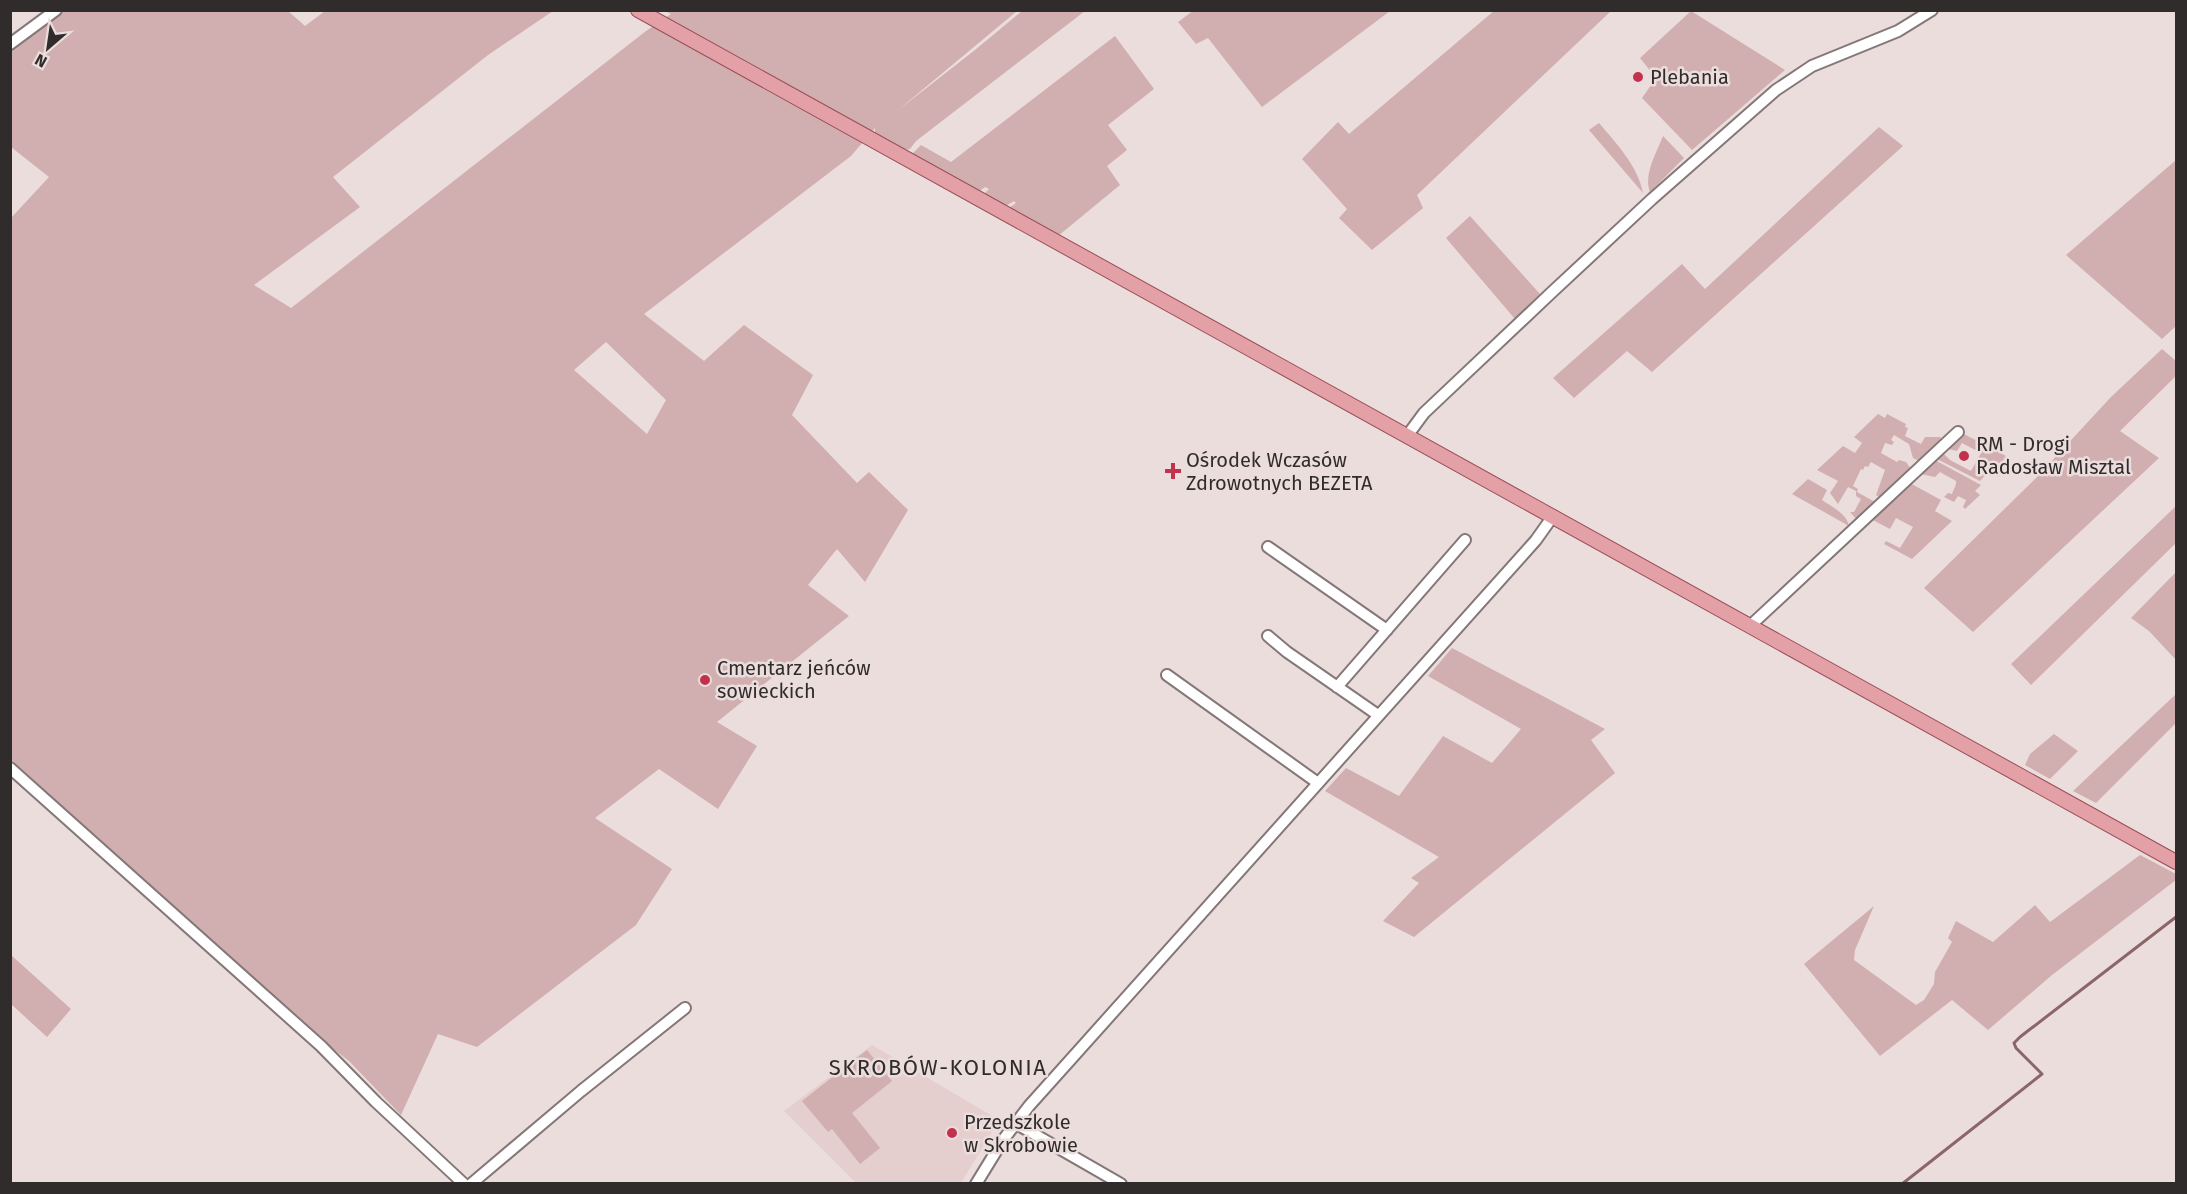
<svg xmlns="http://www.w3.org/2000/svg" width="2187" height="1194" font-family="'Fira Sans',sans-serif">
<rect width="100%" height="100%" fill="#ecdddd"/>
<!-- built -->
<path fill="#e4cece" d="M872,1045L999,1120L961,1183L857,1184L784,1111Z"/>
<!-- green -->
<path fill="#d1aeaf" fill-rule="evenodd" d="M1194,10H1390V11L1262,107L1208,38L1196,44L1178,22Z
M1495,10L1611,11L1417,195L1423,208L1372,250L1339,218L1347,209L1302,159L1338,122L1349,134Z
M58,11H288L305,26L325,11H553L488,55L333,177L360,207L254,285L291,308L646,31L671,14L665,11H1017L897,111L975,50L1022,11H1085L916,141L910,149L905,150L879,138L875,133V128L851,156L644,314L704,361L744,325L813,375L792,415L857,483L869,472L908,510L865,582L837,549L808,585L849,616L717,722L757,746L718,809L659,769L595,818L672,869L636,925L477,1047L438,1034L401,1115L349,1061L310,1031L11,760V218L49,177L11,147V44ZM606,342L666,400L647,434L574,370Z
M1691,11L1785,70L1692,150L1642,98L1656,78L1640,58Z
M1115,36L1154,89L1108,125L1127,150L1107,166L1120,185L1058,236L1009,208L1016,203L1014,201L1006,206L984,194L989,189L985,187L978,192L913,156V153L921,145L951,162Z
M1599,123C1616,143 1638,166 1643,193L1589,130Z
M1879,127L1903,146L1652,372L1627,351L1574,398L1553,378L1682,264L1705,289Z
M1663,136L1684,158L1650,192C1643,174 1657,152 1663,136Z
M2176,160V326L2162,339L2066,255Z
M1470,216L1540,294L1515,319L1446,238Z
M2162,349L2176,361V376L2120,431L2159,458L1973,632L1924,588L2036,478L2111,397Z
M1878,414L1885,418L1887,414L1906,424L1905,427L1908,428L1905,436L1921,444L1925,437H1941L1940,441L1919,461L1913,458L1909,444L1894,435L1891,440L1894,442L1892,445L1885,443L1881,453L1897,462L1899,460L1906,462L1911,469L1879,497L1876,495L1885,470L1871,462L1868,467L1865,466L1863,470L1861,469L1853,486L1858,489L1857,492L1875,502L1857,520L1850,512H1854L1861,499L1856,496V491L1848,487L1838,504L1830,493L1838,481L1817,470L1843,446L1855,453L1862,443L1854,437Z
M1962,433L2006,456L2002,462L2009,466L1998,477L1989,471L1980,481L1937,459L1943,453L1950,460L1971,471L1981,453L1962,443L1957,451L1948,449V446Z
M1933,459L1981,485L1975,491L1980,495L1965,509L1963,507L1966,500L1958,496L1954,502L1944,497L1948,493L1952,494L1956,484V481L1940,472L1935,477L1921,474V471Z
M1808,479L1827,490L1822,500C1832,507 1847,514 1849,526L1792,494Z
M1908,482L1941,500L1935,511L1952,521L1912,559L1884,544L1886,541L1900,548L1913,527L1896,518L1890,529L1869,518Z
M2176,506V543L2031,685L2011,664Z
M2176,572V660L2149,631L2131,618Z
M1452,648L1605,729L1591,740L1615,773L1414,937L1383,921L1419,883L1411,878L1439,857L1325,791L1346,768L1399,796L1443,736L1492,763L1521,729L1428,676Z
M2176,694V723L2096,803L2073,791Z
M2054,734L2078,751L2050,779L2025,765L2030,754Z
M2140,855L2176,874V880L2052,975L1988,1030L1952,1000L1880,1056L1804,964L1874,906L1855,950L1854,960L1916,1005L1924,1000L1934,984L1935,972L1952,942L1948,938L1956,921L1993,942L2035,905L2050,922Z
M11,955L71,1009L47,1037L11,1004Z
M867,1050L892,1081L852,1113L880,1148L860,1164L832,1129L828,1132L802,1101Z"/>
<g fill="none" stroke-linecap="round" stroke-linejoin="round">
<!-- stream -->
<path stroke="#8c6567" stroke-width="3" d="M1902,1184L2042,1074L2016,1048L2014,1043L2020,1037L2176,917"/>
<defs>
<path id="minor" d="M10,44L56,10
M1407,436L1424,413L1551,293L1652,199L1776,90L1812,66L1898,31L1932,10
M1268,547L1387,630
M1750,626L1958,432
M1268,636L1287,652L1378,715
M1167,675L1318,783
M1337,687L1465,540
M10,768L321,1046L376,1102L464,1184
M1015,1123L1121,1184
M471,1184L581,1091L685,1008
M976,1184L1003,1140L1029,1106L1536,540L1553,516"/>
<path id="major" d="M638,10L2176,862"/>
</defs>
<!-- minor casing -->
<use href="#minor" stroke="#847778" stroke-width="14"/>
<!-- major casing -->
<use href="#major" stroke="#9a4e56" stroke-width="16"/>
<!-- minor -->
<use href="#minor" stroke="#fff" stroke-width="10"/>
<!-- major -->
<use href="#major" stroke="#e4a0a7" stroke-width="14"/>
</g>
<!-- markers -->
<g fill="#c3324c" stroke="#ecdddd" stroke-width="2">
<circle cx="1638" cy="77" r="6"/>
<circle cx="1964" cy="456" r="6"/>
<path d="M1170 462h6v6h6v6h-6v6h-6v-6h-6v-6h6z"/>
<circle cx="705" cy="680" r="6"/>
<circle cx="952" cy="1133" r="6"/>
</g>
<g text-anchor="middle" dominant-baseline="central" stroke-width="5" stroke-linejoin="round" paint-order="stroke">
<!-- poi labels -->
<g font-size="20" fill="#312c2c" stroke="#ecdddd" text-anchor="start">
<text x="1650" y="77">Plebania</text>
<text x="1976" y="444">RM - Drogi<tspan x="1976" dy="23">Radosław Misztal</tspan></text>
<text x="1186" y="460">Ośrodek Wczasów<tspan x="1186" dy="23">Zdrowotnych BEZETA</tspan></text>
<text x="717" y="668">Cmentarz jeńców<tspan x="717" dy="23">sowieckich</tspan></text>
<text x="964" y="1122">Przedszkole<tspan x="964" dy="23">w Skrobowie</tspan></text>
</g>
<!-- quarter labels -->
<g font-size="22" letter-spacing="1.5" fill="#312c2c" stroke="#ecdddd">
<text x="938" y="1067">SKROBÓW-KOLONIA</text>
</g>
</g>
<!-- border -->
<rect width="2187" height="1194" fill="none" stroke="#312c2c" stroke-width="24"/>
<!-- north arrow -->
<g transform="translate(48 48) rotate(209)" stroke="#ecdddd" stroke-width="4.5" paint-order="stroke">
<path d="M0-4.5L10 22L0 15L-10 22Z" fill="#312c2c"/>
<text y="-9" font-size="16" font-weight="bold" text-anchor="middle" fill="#312c2c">N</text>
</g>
</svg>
